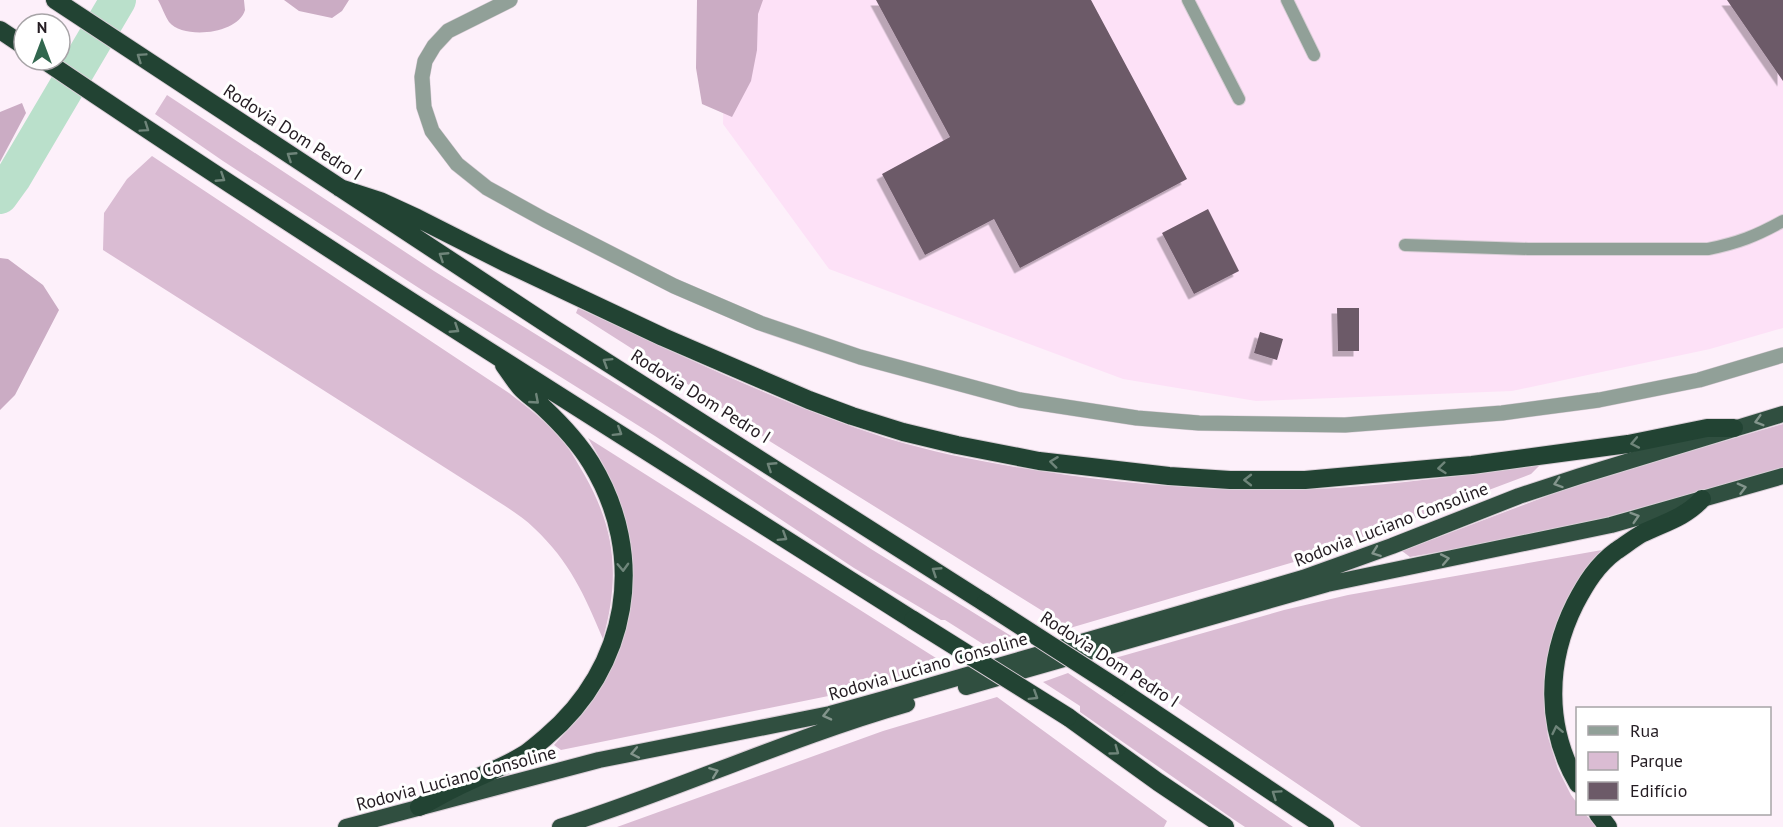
<svg xmlns="http://www.w3.org/2000/svg" width="1783" height="827" font-family="'PT Sans',sans-serif">
<defs>
<filter id="shadow"><feDropShadow dx="-5.5" dy="5.5" stdDeviation="0" flood-color="#0004"/></filter>
</defs>
<rect width="100%" height="100%" fill="#fdf0fa"/>
<!-- built -->
<path fill="#fde1f7" d="M726,0H1783V328L1710,349L1512,391L1256,401L1123,379L829,269L723,124Z"/>
<!-- green -->
<path fill="#dabcd3" d="M167,95L434,271L663,413L871,549L1021,642L994,651L945,620H941L854,568L655,436L422,290L223,161L155,114Z
M152,156L509,393C527,407 546,421 561,439C570,449 577,462 584,474C616,530 620,577 603,639C584,594 570,562 534,528C521,515 503,505 488,495L103,250L104,213L127,179Z
M578,308C679,354 780,404 886,438C945,456 1006,466 1067,475C1156,487 1246,493 1336,488C1404,484 1472,474 1540,465L1531,474L1311,557L1070,628L771,442L689,385L576,313Z
M1783,424V468L1589,522L1527,536L1410,557L1402,551L1560,491L1632,468Z
M588,438L947,665L853,691L561,750L554,745C630,665 656,577 608,474C602,462 595,450 588,438Z
M1602,550L1588,567L1546,673L1544,704L1548,737L1558,769L1571,795L1577,803L1578,814H1585L1597,827H1361L1156,688L1157,683L1115,658L1284,610L1348,595Z
M1068,673L1293,827H1245L1233,819L1080,712V706L1043,682Z
M997,697L1167,821L1164,827H617L883,731Z"/>
<!-- forest -->
<path fill="#cbacc4" d="M158,0H244C244,1 245,9 245,10C238,34 184,40 169,22C165,16 162,7 158,0Z
M284,0H349L342,11L332,18L299,11Z
M697,0H763L758,14L757,50L751,81L732,117L702,104L696,68Z
M22,103L26,113L0,162V112Z
M0,258L8,259L43,285L59,310L15,395L0,410Z"/>
<g fill="none" stroke-linecap="round" stroke-linejoin="round">
<!-- river -->
<path stroke="#bae0cb" stroke-width="36" d="M0,196L13,178L118,0"/>
</g>
<!-- building -->
<path fill="#6c5a68" filter="url(#shadow)" d="M876,0H1091L1187,179L1020,268L994,219L925,255L882,174L950,137Z
M1727,0H1783V81Z
M1208,209L1239,271L1194,294L1162,233Z
M1337,308H1359V351H1338Z
M1260,332L1283,339L1277,360L1254,353Z"/>
<g fill="none" stroke-linecap="round" stroke-linejoin="round">
<defs>
<path id="service" d="M1188,0L1239,99
M1287,0L1314,55
M1405,245L1528,249H1708C1738,243 1756,236 1783,221"/>
<path id="minor" d="M510,0L448,31L434,46L425,61L422,77L424,107L432,131L457,164L487,188L545,220L674,286L760,323L860,357L1020,400L1137,418L1199,423L1345,425L1502,413L1599,400L1699,380L1783,355"/>
<path id="trunk" d="M966,687L1327,584L1611,525L1783,476
M346,827L599,760L830,714L884,699L1303,578L1392,546L1519,496L1580,476L1783,414
M560,827C677,790 789,738 907,704"/>
<path id="motorway" d="M55,0L553,328L985,603
M0,30L24,46
M44,60C329,253 622,435 913,620
M340,188L380,201L417,218L504,262L663,337L809,400L852,416L903,432L957,445L1039,461L1169,476L1230,480H1305L1472,465L1628,444L1707,428H1734
M1117,688L1325,827
M1068,717L1158,782L1225,827
M1578,784C1545,728 1546,662 1575,604C1586,583 1597,565 1616,551C1625,545 1634,538 1643,533C1664,523 1686,517 1702,499
M419,807C433,800 446,792 459,786C481,775 504,767 525,754C532,749 539,743 546,737C629,667 648,556 591,463C578,442 561,424 544,408C536,400 527,395 520,387C514,380 509,372 504,365
M1598,814L1608,827"/>
</defs>
<!-- service casing -->
<use href="#service" stroke="#daced7" stroke-width="14"/>
<!-- minor casing -->
<use href="#minor" stroke="#daced7" stroke-width="16"/>
<!-- trunk casing -->
<use href="#trunk" stroke="#daced7" stroke-width="18"/>
<!-- motorway casing -->
<use href="#motorway" stroke="#daced7" stroke-width="20"/>
<!-- service -->
<use href="#service" stroke="#91a098" stroke-width="12"/>
<!-- minor -->
<use href="#minor" stroke="#91a098" stroke-width="15"/>
<!-- trunk -->
<use href="#trunk" stroke="#304f40" stroke-width="16"/>
<!-- motorway -->
<use href="#motorway" stroke="#224333" stroke-width="18"/>
<defs>
<path id="motorway-bridge" d="M985,603L1117,688
M913,620L1068,717"/>
</defs>
<!-- motorway-bridge casing -->
<use href="#motorway-bridge" stroke="#daced7" stroke-width="20" stroke-linecap="butt"/>
<!-- motorway-bridge -->
<use href="#motorway-bridge" stroke="#224333" stroke-width="18"/>
</g>
<!-- one-way arrows -->
<defs><path id="oneway-chevron" d="M-2-3.5L2.5 0L-2 3.5" fill="none" stroke-width="1.6" stroke-linecap="round" stroke-linejoin="round" transform="scale(1.5)"/></defs>
<g stroke="#6f857a">
<use href="#oneway-chevron" transform="translate(141 57) rotate(-146)"/>
<use href="#oneway-chevron" transform="translate(145 128) rotate(34)"/>
<use href="#oneway-chevron" transform="translate(291 156) rotate(-147)"/>
<use href="#oneway-chevron" transform="translate(221 178) rotate(33)"/>
<use href="#oneway-chevron" transform="translate(443 256) rotate(-147)"/>
<use href="#oneway-chevron" transform="translate(455 329) rotate(33)"/>
<use href="#oneway-chevron" transform="translate(607 362) rotate(-148)"/>
<use href="#oneway-chevron" transform="translate(535 400) rotate(41)"/>
<use href="#oneway-chevron" transform="translate(618 432) rotate(32)"/>
<use href="#oneway-chevron" transform="translate(1635 443) rotate(169)"/>
<use href="#oneway-chevron" transform="translate(1054 462) rotate(-173)"/>
<use href="#oneway-chevron" transform="translate(771 466) rotate(-147)"/>
<use href="#oneway-chevron" transform="translate(1442 468) rotate(174)"/>
<use href="#oneway-chevron" transform="translate(1248 480) rotate(180)"/>
<use href="#oneway-chevron" transform="translate(783 537) rotate(32)"/>
<use href="#oneway-chevron" transform="translate(623 567) rotate(88)"/>
<use href="#oneway-chevron" transform="translate(936 571) rotate(-147)"/>
<use href="#oneway-chevron" transform="translate(1034 696) rotate(32)"/>
<use href="#oneway-chevron" transform="translate(1557 730) rotate(-102)"/>
<use href="#oneway-chevron" transform="translate(1115 751) rotate(36)"/>
<use href="#oneway-chevron" transform="translate(1276 794) rotate(-146)"/>
</g>
<g stroke="#83958c">
<use href="#oneway-chevron" transform="translate(1759 421) rotate(164)"/>
<use href="#oneway-chevron" transform="translate(1558 483) rotate(162)"/>
<use href="#oneway-chevron" transform="translate(1742 488) rotate(-15)"/>
<use href="#oneway-chevron" transform="translate(1635 517) rotate(-17)"/>
<use href="#oneway-chevron" transform="translate(1376 552) rotate(160)"/>
<use href="#oneway-chevron" transform="translate(1445 559) rotate(-11)"/>
<use href="#oneway-chevron" transform="translate(827 715) rotate(167)"/>
<use href="#oneway-chevron" transform="translate(635 753) rotate(169)"/>
<use href="#oneway-chevron" transform="translate(714 772) rotate(-21)"/>
</g>
<g text-anchor="middle" dominant-baseline="central" stroke-width="6" stroke-linejoin="round" paint-order="stroke">
<!-- street labels -->
<g font-size="18" fill="#241c22" stroke="#fff">
<text transform="translate(293 132) rotate(33)">Rodovia Dom Pedro I</text>
<text transform="translate(701 396) rotate(32)">Rodovia Dom Pedro I</text>
<text transform="translate(1391 524) rotate(-21)">Rodovia Luciano Consoline</text>
<text transform="translate(1110 659) rotate(33)">Rodovia Dom Pedro I</text>
<text transform="translate(928 666) rotate(-16)">Rodovia Luciano Consoline</text>
<text transform="translate(456 778) rotate(-15)">Rodovia Luciano Consoline</text>
</g>
</g>
<!-- legend -->
<rect x="1576" y="707" width="195" height="108" fill="#ffffff" stroke="#a7a4a7" stroke-width="1.5"/>
<rect x="1588" y="726" width="30" height="9" fill="#91a098" stroke="#a7a4a7" stroke-width="1.5"/>
<text x="1630" y="737" font-size="18" fill="#241c22">Rua</text>
<rect x="1588" y="752" width="30" height="18" fill="#dabcd3" stroke="#a7a4a7" stroke-width="1.5"/>
<text x="1630" y="767" font-size="18" fill="#241c22">Parque</text>
<rect x="1588" y="782" width="30" height="18" fill="#6c5a68" stroke="#a7a4a7" stroke-width="1.5"/>
<text x="1630" y="797" font-size="18" fill="#241c22">Edifício</text>
<!-- north arrow -->
<g transform="translate(42 42)"><circle r="28" fill="#ffffff" stroke="#a7a4a7" stroke-width="1.5"/>
<path d="M0-4.5L10 22L0 15L-10 22Z" fill="#31674e"/>
<text y="-9" font-size="16" font-weight="bold" text-anchor="middle" fill="#241c22">N</text>
</g>
</svg>
